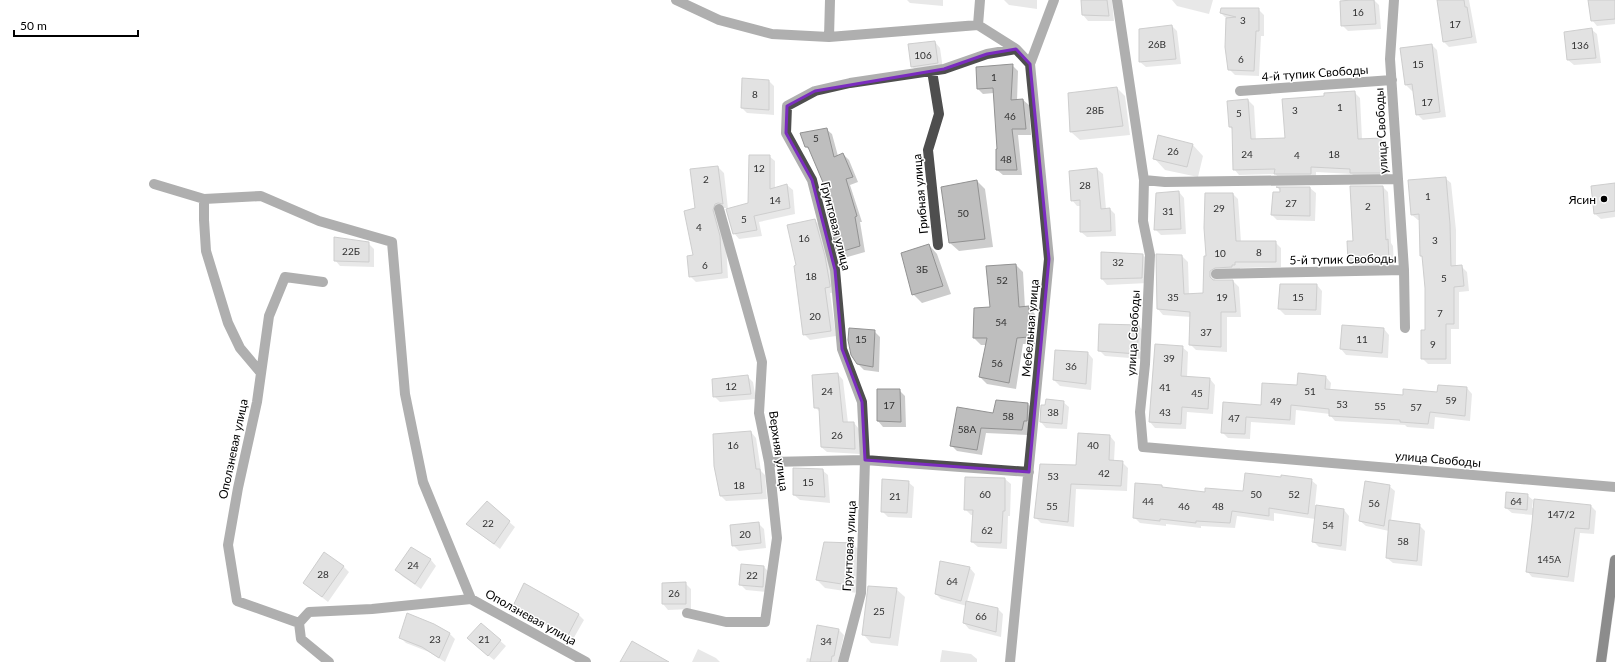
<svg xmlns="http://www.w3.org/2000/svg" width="1615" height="662" font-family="Lato,sans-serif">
<rect width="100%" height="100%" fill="#fff"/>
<!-- shadow -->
<path fill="#0003" d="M907,0H943V6L910,3Z
M1004,0H1037V9L1009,5Z
M1082,0H1112L1114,21H1088L1083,15Z
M1172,0H1213L1209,14L1177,6Z
M1368,0H1374L1379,5L1381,29L1348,31L1342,25Z
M1438,0H1469L1477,43L1449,47L1444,42Z
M1589,0H1615V24L1597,26L1592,20Z
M1258,9L1264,15V36H1261L1259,76L1235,75L1229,69L1227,19L1221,13Z
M1172,26L1177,31L1181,64L1146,67L1140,62Z
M1591,29L1597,34L1601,63L1574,65L1568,60Z
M935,42L940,48L943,69L918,72L912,67Z
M1432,45L1437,50L1446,117L1423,120L1417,114L1414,90L1412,91L1406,85L1401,48Z
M1012,65L1018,71L1017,101L1023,100L1029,105L1031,135H1018L1022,175H1003L997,170L998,149L994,93L983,94L978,89Z
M769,81L774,86V115L747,113L742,108Z
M1117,88L1125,96L1130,135L1080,140L1071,132Z
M1354,92L1360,98L1362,139H1381L1386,144L1388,178H1356L1352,174L1316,172V179H1281L1275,174L1239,175L1234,169L1233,130L1230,127L1248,100L1254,106L1256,140L1286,139Z
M826,129L832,134L838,156L843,154L849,160L858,182L850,185L862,222H860L865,252L844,258L838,252L831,199L812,152L806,147Z
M1192,144L1203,156L1198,177L1165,170L1154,158Z
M769,156L775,161V188L787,185L793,190L795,214L759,222L762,236L739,239L734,233L727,208H724L728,278L696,282L690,276L695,256L696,209L718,167L724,173L728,209L749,204Z
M1097,169L1103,174L1106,209H1110L1115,214L1116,236L1087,237L1081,232V206H1077L1072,200L1071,172Z
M1445,178L1451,183L1456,230V267L1461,266L1467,272L1469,291L1459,292V329H1451V364H1428L1422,358L1426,331V288L1423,258L1421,256L1420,220H1418L1412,215Z
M977,181L985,189L993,247L959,251L950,243Z
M1615,184V217L1601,219L1595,214Z
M1383,187L1388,192L1391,243L1393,246L1394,266L1355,268L1349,262L1354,242Z
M1278,188H1310L1316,193L1315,221L1277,220L1272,215L1281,193Z
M1179,192L1184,198L1186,234L1161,235L1155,229Z
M1233,194L1238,199L1241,242H1275L1281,248V267L1240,268V270L1219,273L1214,281H1233L1239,287L1241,317H1227V352L1196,350L1190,344L1191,317L1163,315L1158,309L1182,256L1188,262L1189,295L1204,294L1207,257Z
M815,221L821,226L835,293H830L836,336L810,340L804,334L798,266Z
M368,243L374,249V267L340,266L335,260Z
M929,245L937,254L951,294L922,303L913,294Z
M1102,253L1143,255L1148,260V283L1107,285L1102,279Z
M1016,265L1023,272L1025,308L1028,307L1035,314V344H1023L1016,389L987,384L980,377L986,345H981L974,338L975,309L991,308Z
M1281,285H1317L1322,291L1321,315H1285L1279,309Z
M1139,326L1144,332L1142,359L1105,356L1099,350Z
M1342,326L1384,329L1389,335L1388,358L1346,355L1341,349Z
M874,331L880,337L879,372L864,370L858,364Z
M1156,345L1182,347L1188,352L1187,377L1210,379L1215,385L1213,414L1187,412L1186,429L1155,428L1150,422Z
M1088,353L1093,359L1091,390L1060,386L1054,380Z
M838,374L843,380L848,423H854L859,429L860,454L827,452L821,447L820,412L815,407Z
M747,376L753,382L756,399L720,402L714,396Z
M1326,377L1331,383L1330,391L1404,396L1438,394L1467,388L1472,394L1470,421L1435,417L1434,429L1407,427L1405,425L1335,421L1330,415V414L1296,410L1295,425L1251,422L1250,439L1228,438L1222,432L1261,406L1298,386Z
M899,390L905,396L906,427H883L878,421Z
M997,401L1028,404L1034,410L1028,435L986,433L982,455L957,451L951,445L993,414Z
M1063,402L1069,407L1067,429L1046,428L1041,422Z
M751,432L756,438L761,471L765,475L767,499L726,501L721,496Z
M1110,436L1115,442L1114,461L1122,462L1128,468L1127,491L1076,489L1074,527L1041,523L1035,517L1077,466Z
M822,470L828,475L830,503L800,500L794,495Z
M966,478L1005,479L1011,484L1010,516H1008L1007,549L978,547L972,542L974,515H971L965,509Z
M1311,480L1317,485L1315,505L1344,510L1349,516L1346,551L1319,547L1313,541L1315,519L1274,513V521L1237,516L1235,528L1201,526V528L1166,524V526L1140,523L1134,517L1136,484L1162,486L1165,489L1206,493L1244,492Z
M908,482L914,487L912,518L888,517L882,511Z
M1389,486L1395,491L1391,521L1419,525L1425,531L1422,566L1393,563L1387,558L1389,531L1366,526L1360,521Z
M1527,495L1533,500L1532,508L1591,506L1596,511L1594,534L1580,533L1574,582L1532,577L1527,571L1533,515L1512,513L1506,508Z
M487,503L515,527L500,549L467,524Z
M758,523L764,529L766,548L739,551L733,545Z
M853,544L862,553L857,593L825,588L817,580Z
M411,548L431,560L436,566L421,589L402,576L397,570Z
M941,563L970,568L975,574L967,602L998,609L1003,614L1001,637L969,629L964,623L967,606L941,599L936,594Z
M343,566L349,572L328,602L304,583Z
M742,566L764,567L770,573L768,592L746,590L740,584Z
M685,583L691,589V609L668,610L663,604Z
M896,589L905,597L898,646L871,643L863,634Z
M514,606L579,615L584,620L572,641L555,630L519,611Z
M481,624L506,646L494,660L474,644Z
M839,630L844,635L838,662H806L807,658L812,659Z
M449,633L455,639L445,662L429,652L406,643L400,637Z
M698,649L716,658L720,662H692Z
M942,650L971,654L977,659V662H940Z"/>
<!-- building -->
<path fill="#bebebe" stroke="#929292" d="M1081,0H1107L1109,16L1082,15Z
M1352,0H1374L1376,24L1341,26L1340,1Z
M1437,0H1464L1465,7H1467L1472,37L1443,42Z
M1588,0H1615V19L1591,21Z
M1221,8H1259V31H1256L1254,71L1228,70L1225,47L1226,18L1236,17L1220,13Z
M1172,25L1176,59L1139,62V29Z
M1592,28L1596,58L1567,60L1564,32Z
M935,41L938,63L911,67L908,44Z
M1432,44L1440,112L1416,115L1412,84L1405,85L1400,48Z
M1013,64L1011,100L1023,99L1026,129H1012L1017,170H996V149H997L993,88L977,89L976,67Z
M742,78L769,80V110L741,108Z
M1117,87L1123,126L1070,132L1068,93Z
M1355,91L1358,139L1381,138L1383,173H1350V169L1311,167V174H1274L1275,169L1233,170L1232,127H1229L1227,101L1248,99L1251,139L1285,138L1282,99L1324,96V93Z
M827,128L834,157L843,153L853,177L846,179L857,216L855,217L860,246L837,253L825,200L830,199L808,147H805L800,133Z
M1158,135L1193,144L1187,167L1153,159Z
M749,155H770V189L787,184L790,208L754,216L757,230L733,234L726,209L748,203Z
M718,166L723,204L718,203L715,204L713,210L720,236L722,273L689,277L687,256L693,255L684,211L695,208L690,169Z
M1097,168L1101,209L1110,208L1111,231L1080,232V200L1071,201L1069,171Z
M1446,177L1450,224L1451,266L1462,265L1464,286L1454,287V324H1446V359H1421V330H1425V288L1422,256H1420L1419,214L1411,215L1408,180Z
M977,180L985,239L949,243L941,187Z
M1615,183V211L1594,214L1591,186Z
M1350,186H1383L1386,240L1388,239L1389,261L1348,262L1347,241H1353Z
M1276,187H1310V216L1271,215L1273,192H1280V188Z
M1179,191L1181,229L1154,230L1156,193Z
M1205,193H1233L1236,241H1276V262H1235V265H1232V267L1215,268L1210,271V277L1213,280H1233L1236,312H1221V347L1189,345L1190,312L1157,309L1156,254L1182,255L1184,294L1203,293L1204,256H1206L1204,228Z
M815,219L825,256L830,285V287L825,288L831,331L803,335L794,266L796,265L787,225Z
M334,237L369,242V262L334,261Z
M929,244L943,286L912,295L901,253Z
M1101,252L1143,254L1142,278L1101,279Z
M1016,264L1019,307L1029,306V337L1017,338L1009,383L979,377L987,338H973L974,308L990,307L986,266Z
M1280,284H1317L1316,310L1278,309Z
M1099,324L1139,325L1137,354L1098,351Z
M1342,325L1384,328L1382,353L1340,349Z
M849,328L875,330L873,367L857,364L851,355L848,340Z
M1155,344L1183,346L1181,376L1210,378L1208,409L1182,407L1181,424L1149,422Z
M1055,350L1088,352L1086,384L1053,380Z
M838,373L843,422H854L855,449L821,447L819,408H814L812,375Z
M1298,373L1326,376L1325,389L1403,395V389L1437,392L1438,385L1467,387L1465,416L1430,412L1428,424L1400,422V420L1329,416V409L1291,405L1290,420L1246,417L1245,434L1221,433L1223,402L1261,405L1262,383L1297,385Z
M748,375L751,394L713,397L712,379Z
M877,389H900L901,422L877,421Z
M1046,399L1064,401L1062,424L1040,422L1041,405H1045Z
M996,400L1028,403L1027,421H1024L1022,430L981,428L977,450L950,446L957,407L993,413Z
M751,431L756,469H760L762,493L720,496L714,466L713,434Z
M1078,433L1110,435L1109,460L1123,461L1121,486L1071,484L1068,522L1034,518L1040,464L1076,465Z
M793,468L823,469L825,497L793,495Z
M1245,473L1281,477V475L1312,479L1308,514L1269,508V516L1232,511L1230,523L1196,521V523L1160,519V521L1133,518L1135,483L1162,485V487L1205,492V488L1243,491Z
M965,477L1005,478V511H1003L1001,543L971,542L973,510H964Z
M882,479L909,481L907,513L881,512Z
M1365,481L1390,485L1384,526L1359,521Z
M1506,492L1528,494L1527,510L1505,508Z
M1534,499L1591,505L1589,529L1575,528L1568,577L1526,572L1532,523Z
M487,501L510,521L494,544L466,524Z
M1316,505L1344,509L1341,546L1312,542Z
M1389,520L1420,524L1417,561L1386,558Z
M759,522L761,543L732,546L730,525Z
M824,542L854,543L848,585L816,580Z
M411,547L431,559L415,584L395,570Z
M324,552L344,566L322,597L303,583Z
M940,561L970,567L961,601L935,594Z
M741,564L764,566L763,587L739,585Z
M686,582V604H662V583Z
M524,583L579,614L567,637L548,625L513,606Z
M868,586L897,588L890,638L862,635Z
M966,601L998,608L996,632L963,623Z
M407,613L434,624L450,633L439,658L422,647L399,638Z
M481,623L501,640L488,656L467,638Z
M817,625L839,629L834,656H832L831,662H810Z
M632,641L669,662H620Z"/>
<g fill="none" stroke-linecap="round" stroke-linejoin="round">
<defs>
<path id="major" d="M1601,662L1615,560"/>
</defs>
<!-- major casing -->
<use href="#major" stroke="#dbdbdb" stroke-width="11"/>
<!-- minor -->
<path stroke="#4e4e4e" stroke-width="10" d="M676,0L719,20L772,34L829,37L978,25
M980,0L978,25L1016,49L1030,64
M1117,0L1144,180
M1394,0L1390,59L1398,179L1165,182L1144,180L1143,221L1150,255L1145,364L1140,412L1143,447L1615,487
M829,37L830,0
M932,71L939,114L928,150L938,245
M1240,91L1392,80
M154,184L204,199L261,196L319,221L392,242L405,394L423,482L471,599
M204,199V220L206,251L228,323L240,348L261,373
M1404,270L1405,328
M1216,274L1404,270L1398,179
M769,462L865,460L1029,472
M687,613L726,622H765L777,538L769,462L759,413L762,362L719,209
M299,623L237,601L228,545L238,488L257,402L269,316L285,277L323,282
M329,662L301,639L299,623L309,612L372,609L471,599L586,662
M843,662L861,593L865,460L862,402L842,349L835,270L812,180L786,133L787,106L815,91L850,83L944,69L987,54L1016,49
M1010,662L1049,259L1030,64L1054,0"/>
<!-- major -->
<use href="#major" stroke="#000" stroke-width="10"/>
</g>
<!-- marked area -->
<path d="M0 0H1615V662H0ZM1016,49L1030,64L1049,259L1029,472L865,460L862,402L842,349L835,270L812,180L786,133L787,106L815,91L944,69L987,54Z" fill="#fff" fill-opacity=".55" fill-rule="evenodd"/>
<path fill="none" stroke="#7b2cbf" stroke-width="3" stroke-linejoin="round" d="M1016,49L1030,64L1049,259L1029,472L865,460L862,402L842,349L835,270L812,180L786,133L787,106L815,91L944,69L987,54Z"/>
<!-- markers -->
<circle fill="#000" stroke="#fff" stroke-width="1.5" cx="1604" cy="199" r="4"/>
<g text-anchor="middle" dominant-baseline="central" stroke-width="3" stroke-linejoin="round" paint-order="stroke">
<!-- number labels -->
<g font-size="10" fill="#303030">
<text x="1358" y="12">16</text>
<text x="1243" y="20">3</text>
<text x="1455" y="24">17</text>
<text x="1157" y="44">26В</text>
<text x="1580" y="45">136</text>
<text x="923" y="55">106</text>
<text x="1241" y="59">6</text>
<text x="1418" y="64">15</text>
<text x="994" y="77">1</text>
<text x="755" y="94">8</text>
<text x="1427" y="102">17</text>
<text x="1340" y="107">1</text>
<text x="1095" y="110">28Б</text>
<text x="1295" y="110">3</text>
<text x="1239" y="113">5</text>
<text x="1010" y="116">46</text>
<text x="816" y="138">5</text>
<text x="1173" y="151">26</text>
<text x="1247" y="154">24</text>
<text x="1334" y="154">18</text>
<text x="1297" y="155">4</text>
<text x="1006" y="159">48</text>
<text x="759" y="168">12</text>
<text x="706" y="179">2</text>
<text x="1085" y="185">28</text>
<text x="1428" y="196">1</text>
<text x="775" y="200">14</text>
<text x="1291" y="203">27</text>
<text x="1368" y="206">2</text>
<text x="1219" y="208">29</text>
<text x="1168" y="211">31</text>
<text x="963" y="213">50</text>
<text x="744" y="219">5</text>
<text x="699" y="227">4</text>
<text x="804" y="238">16</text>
<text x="1435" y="240">3</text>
<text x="351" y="251">22Б</text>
<text x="1259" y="252">8</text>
<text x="1220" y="253">10</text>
<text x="1118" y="262">32</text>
<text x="705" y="265">6</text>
<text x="922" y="269">3Б</text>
<text x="811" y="276">18</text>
<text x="1444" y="278">5</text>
<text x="1002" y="280">52</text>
<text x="1173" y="297">35</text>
<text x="1222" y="297">19</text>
<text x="1298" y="297">15</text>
<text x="1440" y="313">7</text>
<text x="815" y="316">20</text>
<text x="1001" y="322">54</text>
<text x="1206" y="332">37</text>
<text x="861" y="339">15</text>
<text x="1362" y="339">11</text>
<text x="1433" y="344">9</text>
<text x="1169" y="358">39</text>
<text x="997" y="363">56</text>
<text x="1071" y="366">36</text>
<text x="731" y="386">12</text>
<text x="1165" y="387">41</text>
<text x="827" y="391">24</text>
<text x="1310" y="391">51</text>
<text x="1197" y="393">45</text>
<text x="1451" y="400">59</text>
<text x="1276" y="401">49</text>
<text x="1342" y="404">53</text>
<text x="889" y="405">17</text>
<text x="1380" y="406">55</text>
<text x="1416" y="407">57</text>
<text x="1053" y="412">38</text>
<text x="1165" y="412">43</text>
<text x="1008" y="416">58</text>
<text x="1234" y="418">47</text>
<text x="967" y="429">58А</text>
<text x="837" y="435">26</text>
<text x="733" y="445">16</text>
<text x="1093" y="445">40</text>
<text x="1104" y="473">42</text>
<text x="1053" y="476">53</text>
<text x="808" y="482">15</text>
<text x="739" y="485">18</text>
<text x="985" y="494">60</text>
<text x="1256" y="494">50</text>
<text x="1294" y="494">52</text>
<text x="895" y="496">21</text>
<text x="1148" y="501">44</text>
<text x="1516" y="501">64</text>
<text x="1374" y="503">56</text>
<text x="1052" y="506">55</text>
<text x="1184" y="506">46</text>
<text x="1218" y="506">48</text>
<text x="1561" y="514">147/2</text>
<text x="488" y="523">22</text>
<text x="1328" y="525">54</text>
<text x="987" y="530">62</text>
<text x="745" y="534">20</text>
<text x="1403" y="541">58</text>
<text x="1549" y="559">145А</text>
<text x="413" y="565">24</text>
<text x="323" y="574">28</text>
<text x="752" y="575">22</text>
<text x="952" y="581">64</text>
<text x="674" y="593">26</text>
<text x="879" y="611">25</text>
<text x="981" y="616">66</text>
<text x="435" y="639">23</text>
<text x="484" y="639">21</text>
<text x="826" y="641">34</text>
</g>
<!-- street labels -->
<g font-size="12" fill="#000" stroke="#fff">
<text transform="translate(1315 73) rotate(-4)">4-й тупик Свободы</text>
<text transform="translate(1381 131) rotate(-93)">улица Свободы</text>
<text transform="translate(920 194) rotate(-95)">Грибная улица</text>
<text transform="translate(836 226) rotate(76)">Грунтовая улица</text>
<text transform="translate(1343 259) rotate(-1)">5-й тупик Свободы</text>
<text transform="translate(1030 328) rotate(-85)">Мебельная улица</text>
<text transform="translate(1133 333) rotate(-87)">улица Свободы</text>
<text transform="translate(233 449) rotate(-78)">Оползневая улица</text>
<text transform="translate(779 451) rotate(82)">Верхняя улица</text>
<text transform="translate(1438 459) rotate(5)">улица Свободы</text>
<text transform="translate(849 546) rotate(-87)">Грунтовая улица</text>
<text transform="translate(531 617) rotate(29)">Оползневая улица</text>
</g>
<!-- poi labels -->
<g font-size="12" fill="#000" stroke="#fff" text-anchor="end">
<text x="1596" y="199">Ясин</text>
</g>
</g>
<!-- scale -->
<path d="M14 30v6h124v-6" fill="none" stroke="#000000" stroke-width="2"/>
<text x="20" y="30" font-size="12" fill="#000000" stroke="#ffffff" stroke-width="3" paint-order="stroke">50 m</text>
</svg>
